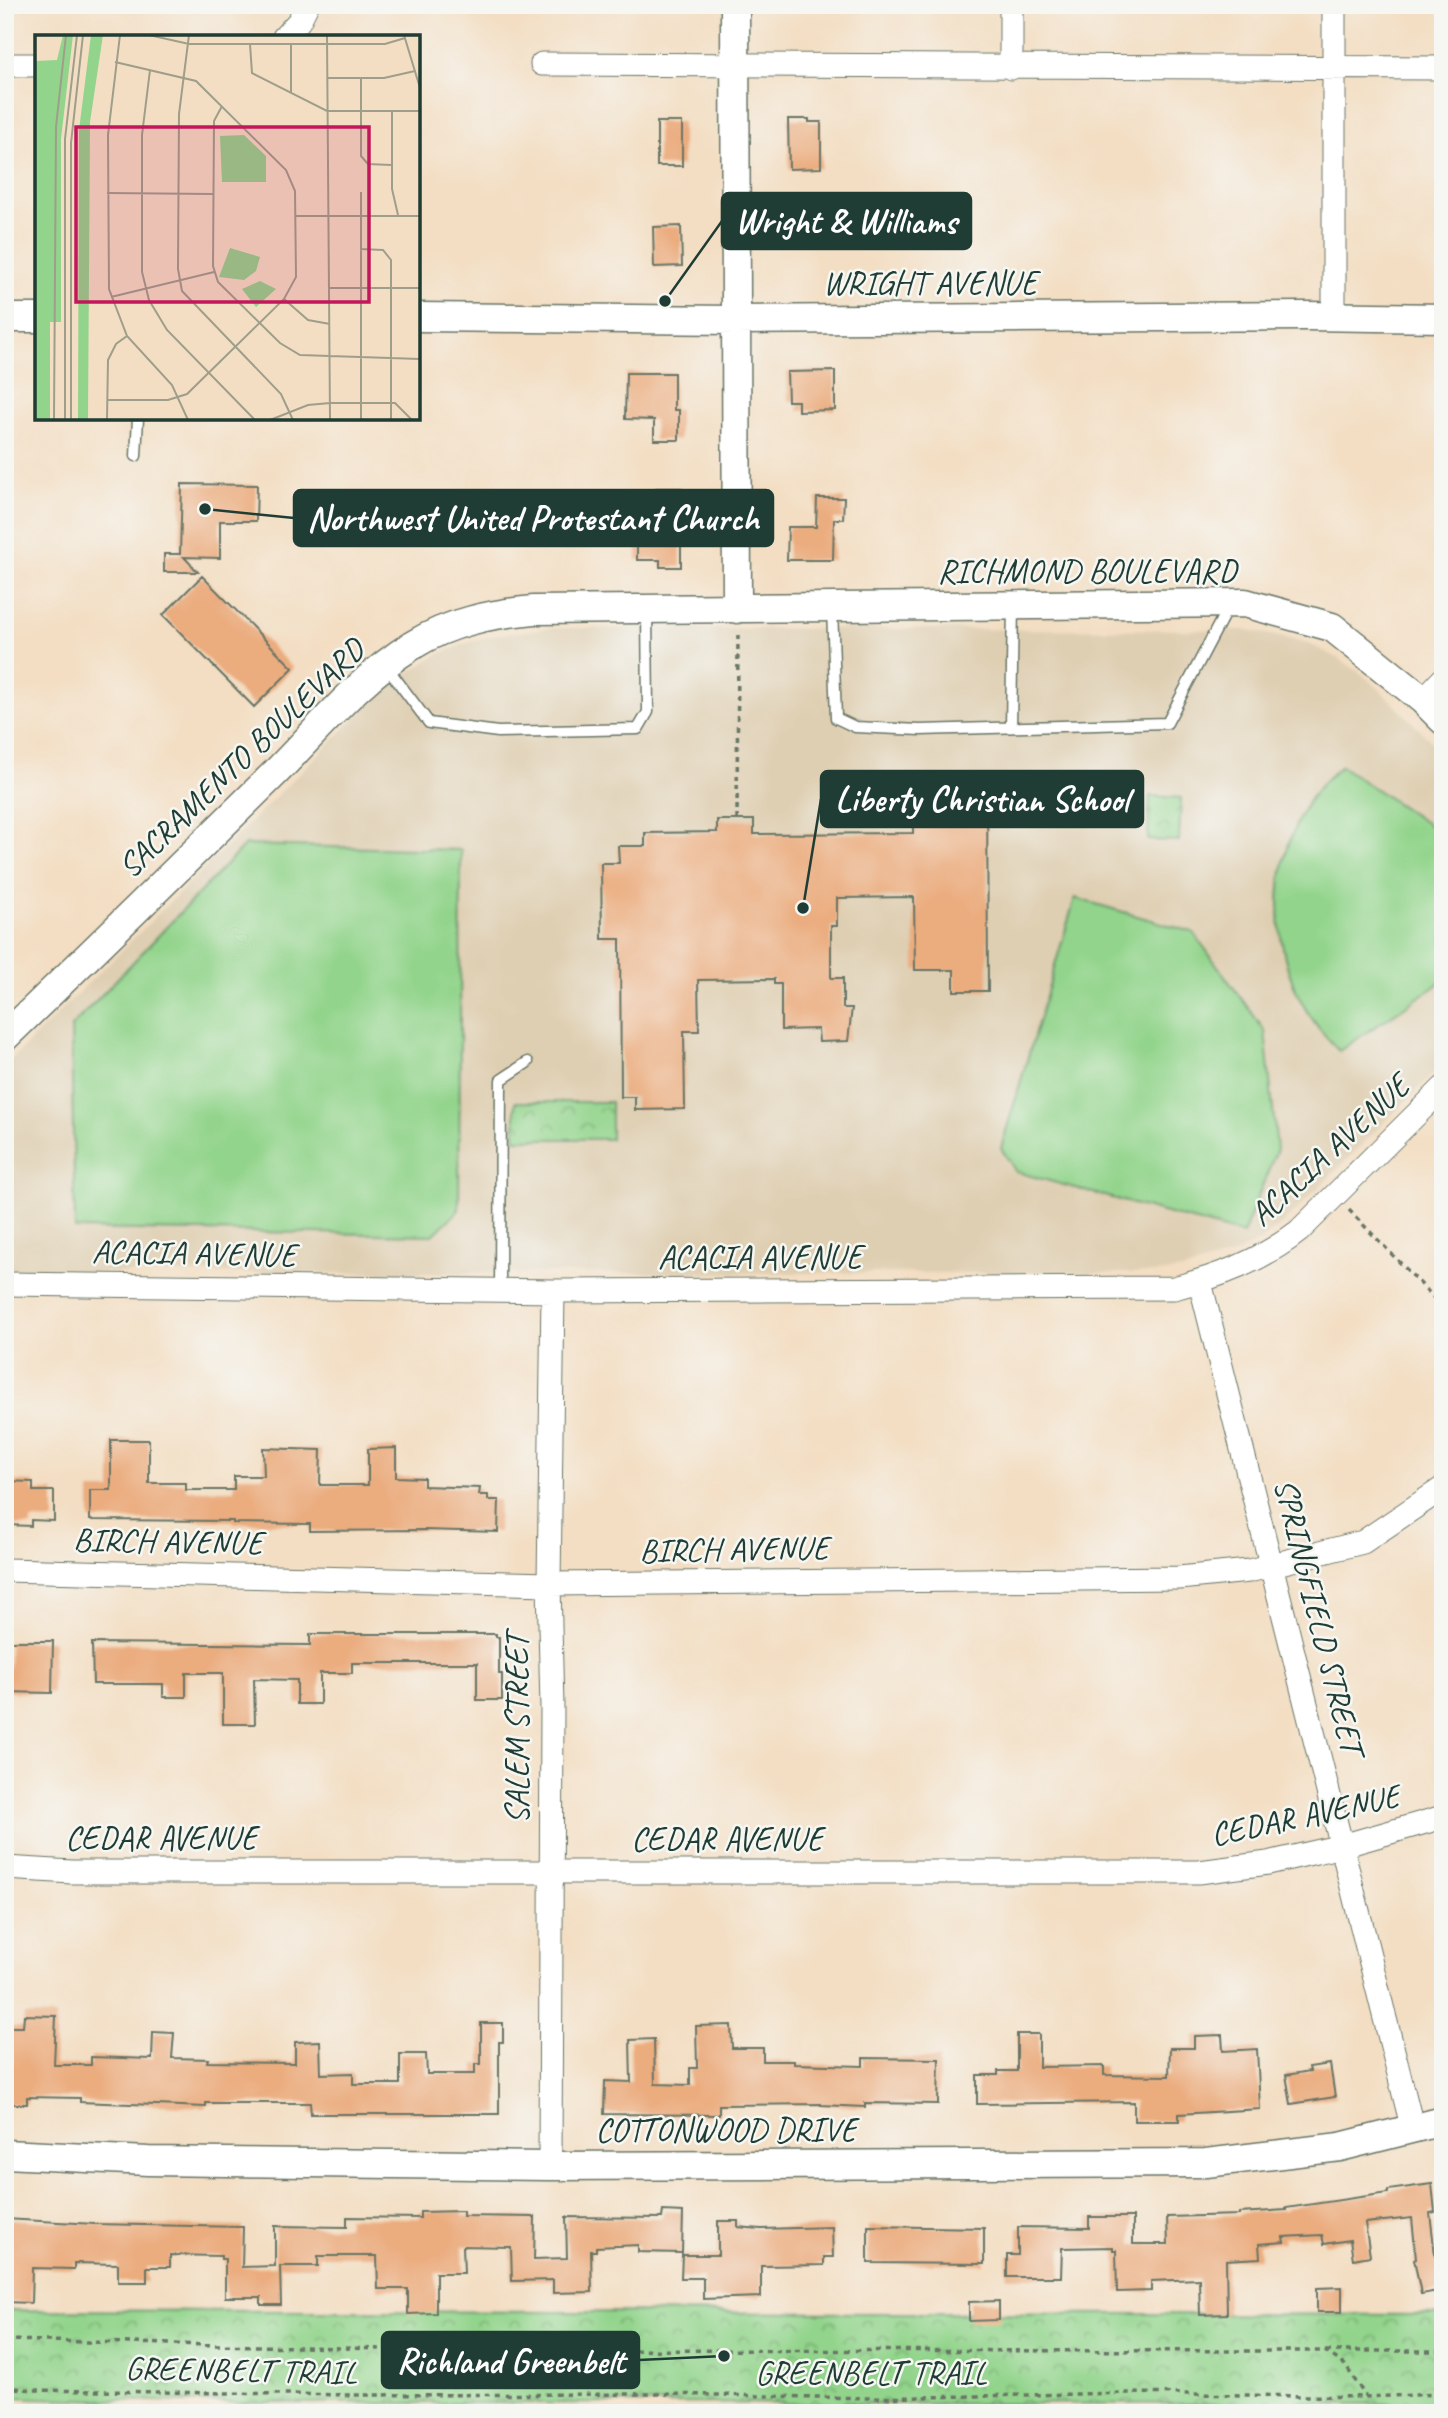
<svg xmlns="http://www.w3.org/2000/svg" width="1448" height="2418" font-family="Caveat,sans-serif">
<defs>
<pattern id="park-crowns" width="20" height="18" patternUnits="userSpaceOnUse" patternTransform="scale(1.75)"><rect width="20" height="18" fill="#92d48b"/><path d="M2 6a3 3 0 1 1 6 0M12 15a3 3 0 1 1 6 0" fill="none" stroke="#77ad72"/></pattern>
</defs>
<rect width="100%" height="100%" fill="#f6f6f2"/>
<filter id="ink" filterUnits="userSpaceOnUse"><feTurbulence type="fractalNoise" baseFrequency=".0143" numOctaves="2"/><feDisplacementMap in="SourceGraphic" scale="14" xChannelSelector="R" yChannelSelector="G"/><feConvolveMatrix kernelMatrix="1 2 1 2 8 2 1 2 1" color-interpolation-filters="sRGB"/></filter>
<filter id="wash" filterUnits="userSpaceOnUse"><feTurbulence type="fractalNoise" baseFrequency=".00686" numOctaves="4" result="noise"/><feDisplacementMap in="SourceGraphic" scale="28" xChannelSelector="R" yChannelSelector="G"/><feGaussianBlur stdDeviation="1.57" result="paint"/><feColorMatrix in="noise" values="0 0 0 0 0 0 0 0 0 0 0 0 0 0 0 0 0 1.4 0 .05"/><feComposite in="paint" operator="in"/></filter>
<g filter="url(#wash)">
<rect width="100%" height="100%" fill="#f3dec3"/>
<!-- built -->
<path fill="#dfcfb2" d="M551,628L1247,630L1305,642L1336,657L1358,671L1379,689L1443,753V1064L1282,1224L1259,1241L1237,1253L1183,1270L1158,1273H5V1066L387,686L437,655L464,644L497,635Z"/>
<!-- park -->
<path fill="url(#park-crowns)" stroke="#588860" stroke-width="2" d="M1150,796L1181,798L1179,841L1148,840Z
M515,1102H611V1139H515Z
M5,2310L1443,2315V2404L231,2403L27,2398L5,2396Z"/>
<!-- pitch -->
<path fill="#92d48b" stroke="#588860" stroke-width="2" d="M1341,766L1432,827L1443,837V979L1434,987L1339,1051C1331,1042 1322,1033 1315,1023C1267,959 1267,856 1315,792C1322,782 1332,774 1341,766Z
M245,845L461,850L459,1210L433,1235L75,1229L71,1027Z
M1075,898L1193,932L1265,1031L1277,1149L1243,1234L1016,1172L1001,1148Z"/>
<g id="blocks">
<!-- building -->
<path fill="#ebac7e" d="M788,119H809V122H821V168L789,169Z
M657,122H682V166H657Z
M681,226L682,266L654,267L653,227Z
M835,371V410L798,411V401H788L787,372Z
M626,373H674V410H679V440H654V420L625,419Z
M182,484L257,485L256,521H220V558L184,557L198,572H164V554H180Z
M656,488H681V567H660V560H637V510H656Z
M817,498H844L843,519H834L833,560H787L788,527H816Z
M202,576L293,668L254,707L163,615Z
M913,779H987L988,991H954V970H915L914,897L837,898V926H831V978H843V1008H852L848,1041L819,1042L818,1029L781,1030V984H774V979L698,980L699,1031H684L685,1109L635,1110V1097H621L620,939H602L601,863H619L618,846H645V833L717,832V820H754V834L913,833Z
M111,1440H149V1483H186V1490H234V1476H264L263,1448L321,1450L320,1485H368V1449L396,1448V1477L424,1478V1486L480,1488L479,1495H488V1500H499L498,1532L424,1530L310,1531V1524L233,1523V1521L90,1520V1490H111Z
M5,1481L33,1482V1491H54V1521L31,1520V1526L7,1525Z
M310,1634H496V1637H499V1674H502V1700H477V1663H352V1673H320V1704H297V1680L254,1679L255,1724H223V1673H186V1697H163V1684H93L92,1643L310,1645Z
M9,1641H53L52,1693L5,1692V1669H9Z
M24,2015L56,2016L54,2065H91V2057L152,2059L153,2032L174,2033L172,2058L208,2059L207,2062L295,2063V2042L320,2041L321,2074L353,2073V2084H400V2054H426L427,2074H475V2064H481V2023H503V2042H499V2114H311L310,2103H206V2107L80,2102V2098L27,2097V2104H8L9,2053H5V2027H23Z
M731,2025L732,2048H763V2061H794V2064L863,2066V2058L939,2059L938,2104L865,2103V2107L821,2105V2104L719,2105V2115L604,2114L605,2081L631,2082L630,2040L654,2039L655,2084L690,2085V2068H697L696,2026Z
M1017,2034H1039V2067L1104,2066V2075L1169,2076L1170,2048H1194V2036L1222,2035L1223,2051L1257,2049L1260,2109L1179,2114V2121H1134V2102L977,2104V2075H998V2071H1017Z
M1330,2064L1335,2097L1291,2104L1286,2075L1310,2071L1309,2067Z
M1432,2184L1435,2212L1430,2213L1435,2255L1443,2253V2290L1421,2294L1414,2259L1416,2258L1412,2218L1365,2223L1370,2256L1353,2259L1350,2240L1324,2244L1322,2235L1283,2237L1284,2242L1259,2244L1260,2258L1226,2260L1227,2314L1200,2315L1199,2279L1151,2281V2291L1117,2292L1116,2250H1113V2247L1062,2248L1061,2277H1007V2255H1018V2227L1089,2228V2217H1133V2244H1168L1167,2217L1239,2215V2213L1286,2210V2208L1388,2193V2190Z
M463,2211V2216L535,2217L534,2259L567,2258L566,2217L662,2218L663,2211L683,2212L682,2253L638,2252V2245L596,2247V2251H591L592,2292L553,2293V2280L512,2281L511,2247L463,2246L464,2273H436V2313L408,2314V2289H378L377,2256H318V2266H280L281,2305H261V2297H225V2259H221V2256L170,2255V2267H147V2282H118V2264L74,2263V2269L32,2268L31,2303L5,2302V2219L95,2224L243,2227L242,2267L275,2266V2226L347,2227V2217L420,2218V2212Z
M718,2221H738V2227L761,2229L832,2227L833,2257H824V2265L761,2266V2297L703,2299V2278H681L682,2255H718Z
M868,2226L984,2228V2264L868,2263Z
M1342,2287V2312H1317V2288Z
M999,2301V2320L969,2321V2302Z"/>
</g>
</g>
<g filter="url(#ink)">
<use href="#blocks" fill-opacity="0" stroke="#697566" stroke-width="2"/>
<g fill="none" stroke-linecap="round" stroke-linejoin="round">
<defs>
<path id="service" d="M136,456L138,418
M832,608L836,718L855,727L920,730L1167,723L1228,607
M386,666L429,723L498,732L638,729L648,712L647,609
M1011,727L1013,606
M500,1290L501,1080L528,1062"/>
<path id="minor" d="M1334,5V316
M284,37L299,21L307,5
M542,64L1443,68
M5,65H37
M1011,68V5
M1423,700L1443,679
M1200,1282L1413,2130
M5,1284L553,1291L1174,1288C1220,1276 1261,1261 1299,1231L1443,1088
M5,1570L549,1584L1179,1578L1249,1571L1363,1542L1443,1488
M5,1868L72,1872H1199L1268,1863L1342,1846L1443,1817
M550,2166L552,1707L549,1584L553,1291"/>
<path id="tertiary" d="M735,5L737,609
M418,317L734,320L1306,316L1443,318
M5,318H37
M5,1037C95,950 185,862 274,774C319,729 358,679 413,645C450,622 491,614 534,610L1245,603L1332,627L1423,700L1443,720
M5,2154L148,2161L550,2166L1206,2163L1340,2147L1443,2121"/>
</defs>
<!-- service casing -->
<use href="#service" stroke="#697566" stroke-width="13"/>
<!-- minor casing -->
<use href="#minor" stroke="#697566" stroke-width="25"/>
<!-- tertiary casing -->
<use href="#tertiary" stroke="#697566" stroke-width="31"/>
<!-- path -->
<path stroke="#697566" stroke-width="3.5" stroke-dasharray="5 5" stroke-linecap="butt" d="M737,820L738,632
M1349,1210L1443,1307
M5,2340L426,2350L1325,2351L1345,2365L1366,2397
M1326,2351H1443
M5,2387L34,2390L349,2395L662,2394L870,2398L1130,2393L1363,2397L1443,2394"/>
<!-- service -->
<use href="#service" stroke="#fff" stroke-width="10"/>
<!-- minor -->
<use href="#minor" stroke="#fff" stroke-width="23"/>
<!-- tertiary -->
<use href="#tertiary" stroke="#fff" stroke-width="28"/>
</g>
</g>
<g text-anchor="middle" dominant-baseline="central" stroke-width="5" stroke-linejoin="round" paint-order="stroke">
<!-- street labels -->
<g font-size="33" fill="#1f3d34" stroke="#f6f6f2">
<text x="930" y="283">WRIGHT AVENUE</text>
<text x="1087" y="571">RICHMOND BOULEVARD</text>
<text transform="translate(241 758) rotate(-44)">SACRAMENTO BOULEVARD</text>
<text transform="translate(1329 1150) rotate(-43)">ACACIA AVENUE</text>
<text transform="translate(194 1253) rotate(1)">ACACIA AVENUE</text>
<text x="760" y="1257">ACACIA AVENUE</text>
<text transform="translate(168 1541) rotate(1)">BIRCH AVENUE</text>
<text transform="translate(734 1549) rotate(-1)">BIRCH AVENUE</text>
<text transform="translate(1319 1616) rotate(76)">SPRINGFIELD STREET</text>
<text transform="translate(517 1729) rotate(-90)">SALEM STREET</text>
<text transform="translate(1305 1815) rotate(-12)">CEDAR AVENUE</text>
<text x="161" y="1838">CEDAR AVENUE</text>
<text x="727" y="1839">CEDAR AVENUE</text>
<text x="726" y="2130">COTTONWOOD DRIVE</text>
<text transform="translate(241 2370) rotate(1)">GREENBELT TRAIL</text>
<text x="871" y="2373">GREENBELT TRAIL</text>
</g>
</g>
<!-- overview -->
<g transform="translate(35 35)">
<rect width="385" height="385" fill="#f3dec3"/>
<path d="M28,0H38L26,104V287H0V26L22,25Z" fill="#92d48b"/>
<path d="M0,287H15V385H0Z" fill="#92d48b"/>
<path d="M56,0H68L55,87L53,385H43L44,95Z" fill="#92d48b"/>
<path d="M209,100L231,121V147H187L185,101ZM195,213L225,222L221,236L209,245L184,242ZM225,246L241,254L221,272L207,254Z" fill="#92d48b"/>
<path fill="none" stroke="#9e9e8a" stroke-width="2" d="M85,0L73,100L74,254L92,301L137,350L153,385M114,0L154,9H350L370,3M154,0L144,79L143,234L147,256L246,359L258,385M292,0L295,385M369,0L385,53M215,9L217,38L292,76H385M115,35L107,100V237L114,265L132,295L220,385M293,43H349L380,36M326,43V121L333,129L356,130M256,58V8M187,71L179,86L178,231L183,247L245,308L265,320L385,324M357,76V154L363,180M72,158L178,159M260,181H385M325,214L348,215L356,225V385M295,253H385M76,262L179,237M249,264L273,285L295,289M72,365H133L152,359L249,264L261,242L260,156L251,135L161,46L80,27M19,385L21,92L31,0M30,385V104L42,0M36,385V108L48,0M72,385L73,325L81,309L92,301M235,385L273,370L295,368H360L377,385M326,385V157"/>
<path fill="#c2185b" fill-opacity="0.15" stroke="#c2185b" stroke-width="3.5" d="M41,92H334V267H41Z"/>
<rect width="385" height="385" fill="none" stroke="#1f3d34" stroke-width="3.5"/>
</g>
<!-- callouts -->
<path fill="none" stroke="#1f3d34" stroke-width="2.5" d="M665 301L722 221M205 509L294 518M803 908L821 799M724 2356L639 2360"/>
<g fill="#1f3d34" stroke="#f6f6f2" stroke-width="2.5">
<circle cx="665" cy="301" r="7"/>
<circle cx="205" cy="509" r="7"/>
<circle cx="803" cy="908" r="7"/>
<circle cx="724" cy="2356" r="7"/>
</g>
<g fill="#1f3d34" stroke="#1f3d34" stroke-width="2.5">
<rect x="722" y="193" width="249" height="56" rx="7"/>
<rect x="294" y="490" width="479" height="56" rx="7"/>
<rect x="821" y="771" width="322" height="56" rx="7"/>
<rect x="382" y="2332" width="257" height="56" rx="7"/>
</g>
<g font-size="35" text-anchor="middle" font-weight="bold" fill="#fff">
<text x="846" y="233">Wright &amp; Williams</text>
<text x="533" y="530">Northwest United Protestant Church</text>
<text x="982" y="811">Liberty Christian School</text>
<text x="511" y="2373">Richland Greenbelt</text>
</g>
<!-- margin -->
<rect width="1448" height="2418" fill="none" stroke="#f6f6f2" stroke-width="28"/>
</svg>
